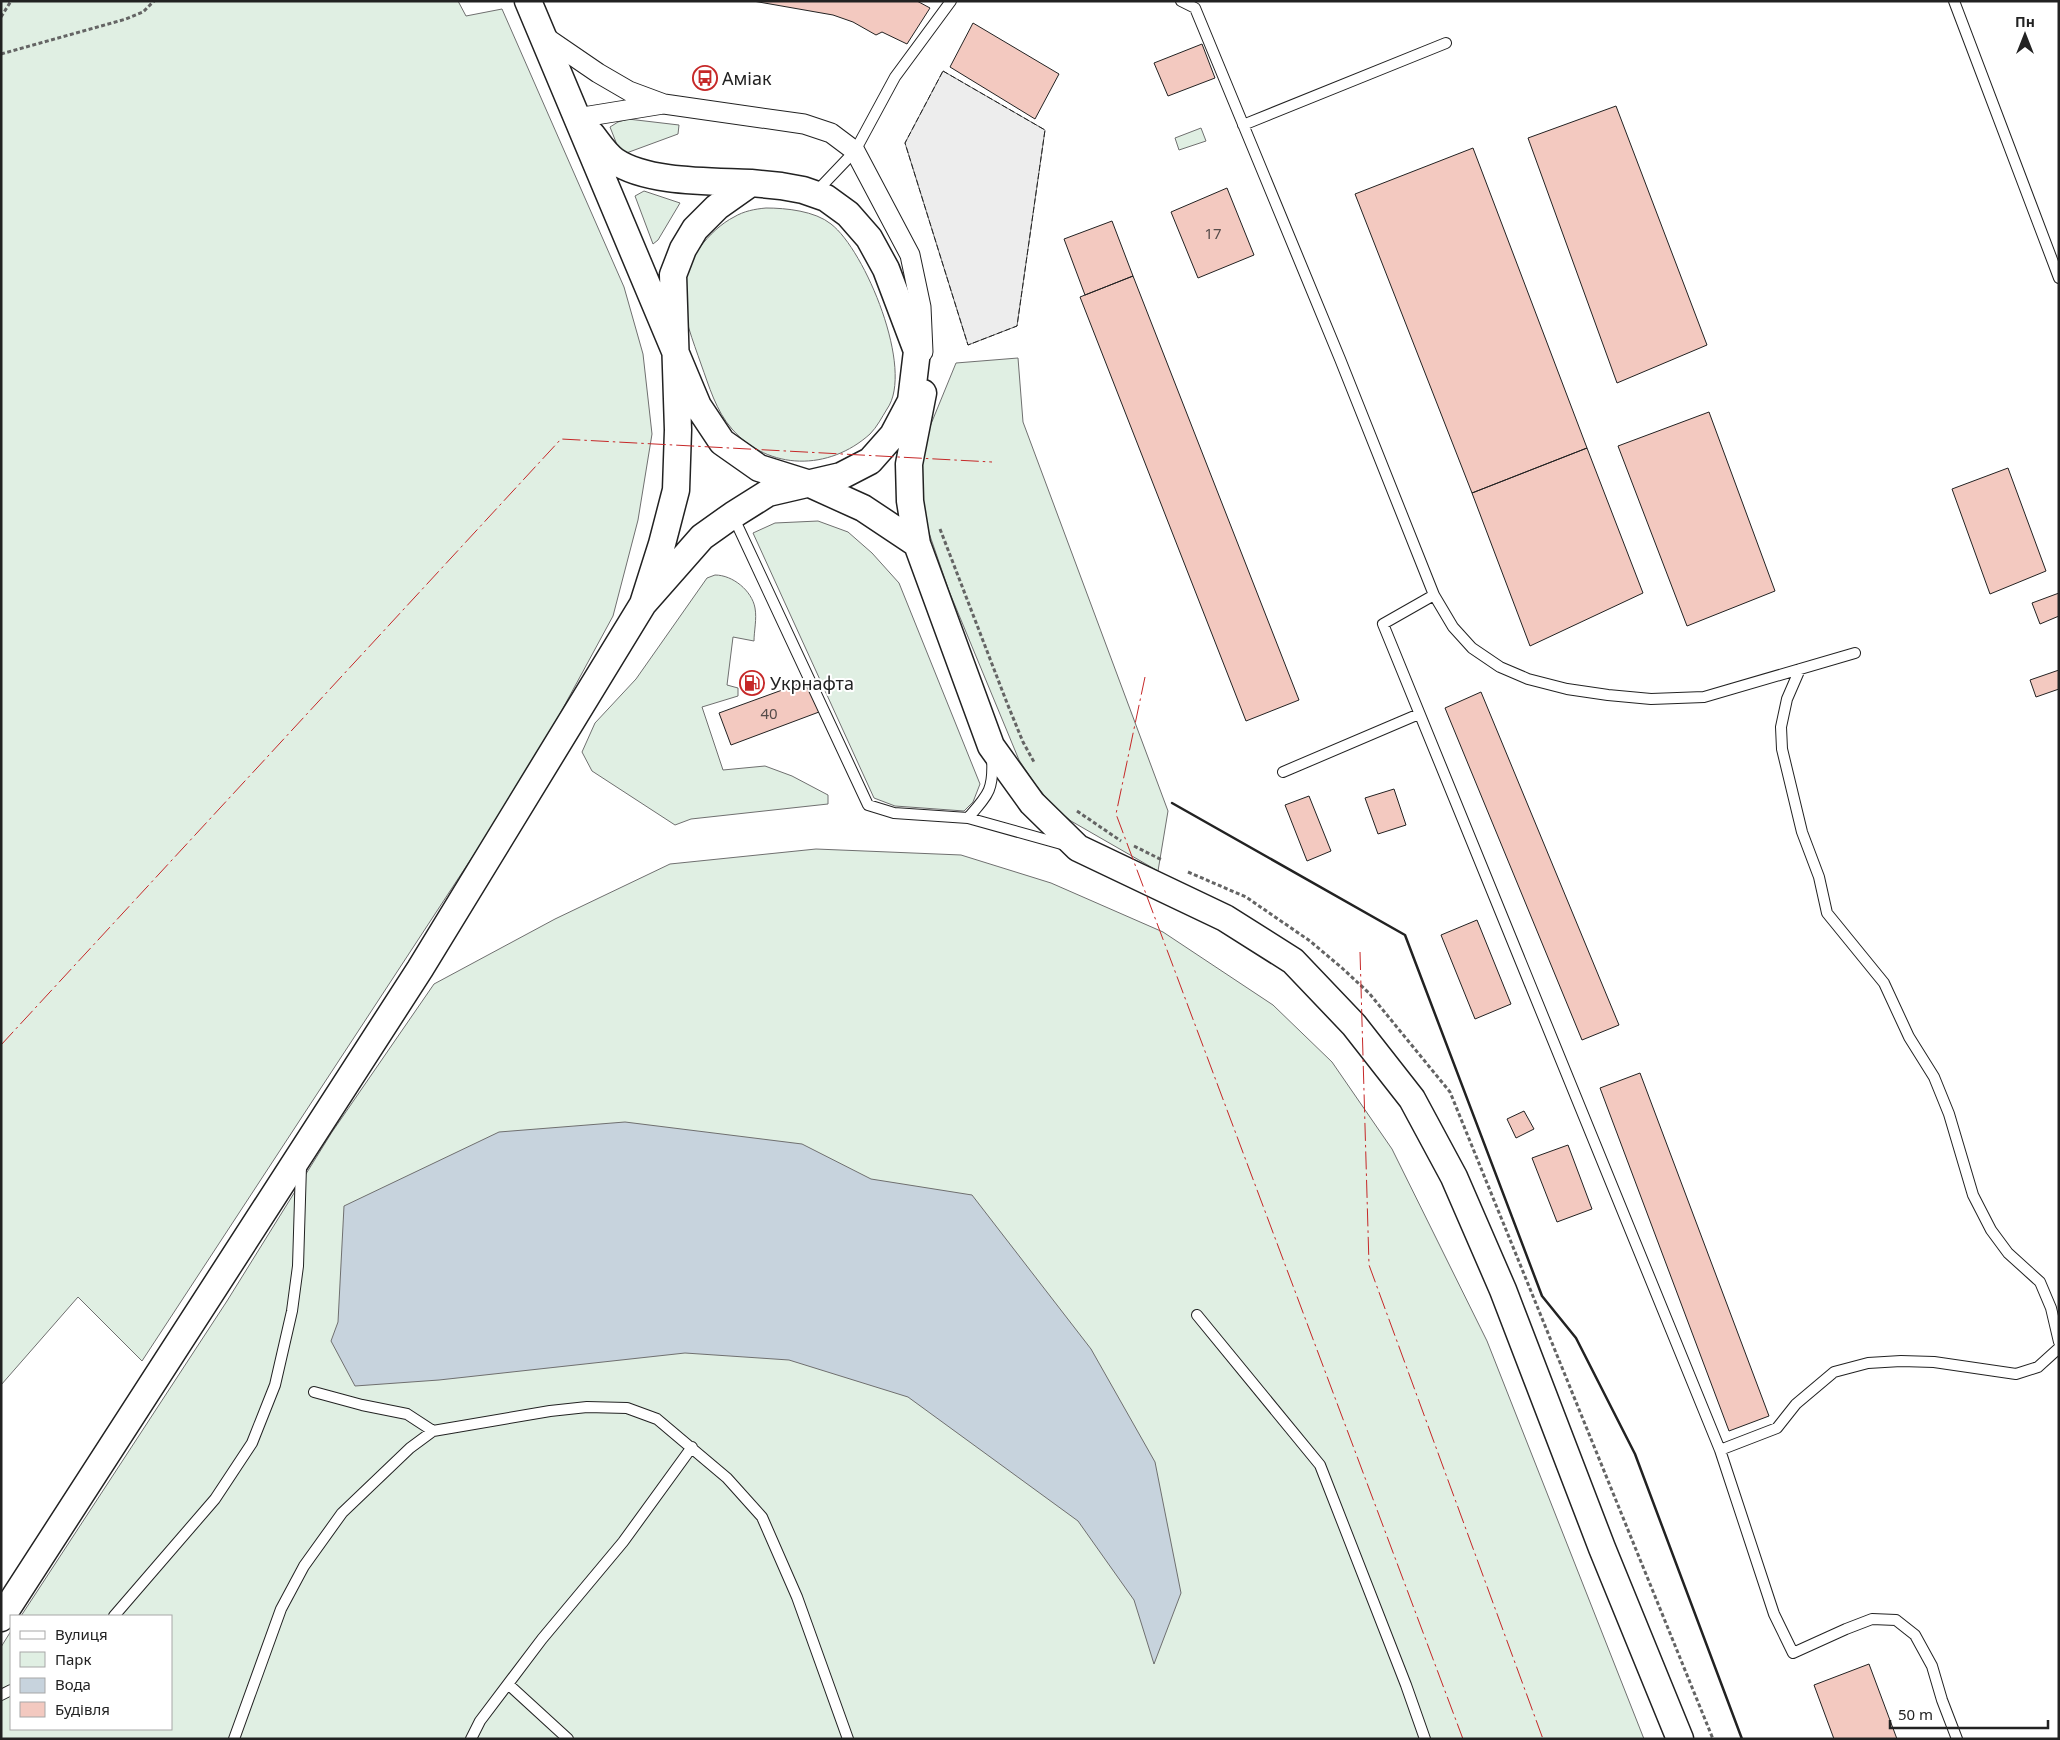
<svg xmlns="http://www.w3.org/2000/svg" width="2060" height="1740" font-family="'Noto Sans',sans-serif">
<rect width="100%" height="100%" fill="#fff"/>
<!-- green -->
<path fill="#e0efe3" stroke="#6f6f6f" d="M1,1H458L466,16L502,9L624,287L643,354L652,434L638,520L613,616L530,769L142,1361L78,1297L1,1385Z
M628,119L679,125L678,134L621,155L610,127L618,122Z
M1201,128L1206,141L1179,150L1175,138Z
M644,191L680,203L658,240L653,244L635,196Z
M766,208C786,208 815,211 831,224C865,250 915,370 887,409C882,417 877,427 870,434C829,471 769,471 732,429C716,411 709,386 701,364C693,341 683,316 682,292C682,264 710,229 734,217C744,211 755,209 766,208Z
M1018,358L1023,422L1168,811L1158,871L1071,821L1052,805L1035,784L1019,760L949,591L917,498L916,470L931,424L956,363Z
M818,521L848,532L872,553L899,583L980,784L973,802L964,811L895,806L874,798L753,533L775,523Z
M715,575C733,575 752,591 755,608C757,619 754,631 754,641L733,637L727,685L738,688V696L702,707L723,770L765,766L792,776L828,795V804L691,819L675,825L592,771L582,752L595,723L636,679L707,578Z
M816,849L961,855L1051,883L1163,932L1273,1005L1332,1062L1392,1149L1487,1341L1644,1739H1V1647L11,1631V1729H171V1616H21L227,1301L332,1132L434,984L555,919L670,864Z"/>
<!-- parking -->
<path fill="#ededed" stroke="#6f6f6f" d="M943,71L1045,130L1017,326L968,345L905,143Z"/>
<!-- water -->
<path fill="#c7d3dd" stroke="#6f6f6f" d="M625,1122L802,1144L871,1179L972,1195L1091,1349L1155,1462L1181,1593L1154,1664L1134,1600L1078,1521L908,1397L789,1360L685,1353L439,1380L355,1386L331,1341L338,1322L344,1206L499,1132Z"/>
<!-- building -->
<path fill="#f3c9c0" stroke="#222" d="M753,1H917L930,8L907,44L882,32L876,35L853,22L833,15Z
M973,23L1059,74L1035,119L950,67Z
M1202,44L1215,78L1168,96L1154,63Z
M1616,106L1707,345L1617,383L1528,138Z
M1473,148L1587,448L1472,493L1355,194Z
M1227,188L1254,255L1198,278L1171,212Z
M1112,221L1133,276L1085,295L1064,239Z
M1133,276L1299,700L1246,721L1080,297Z
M1709,412L1775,591L1687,626L1618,446Z
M1587,448L1643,593L1530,646L1472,493Z
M2008,468L2046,571L1990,594L1952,489Z
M2059,593V616L2040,624L2032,603Z
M2059,670V689L2036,697L2030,680Z
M807,681L819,712L731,745L719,713Z
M1481,692L1619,1025L1582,1040L1445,708Z
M1394,789L1406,825L1378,834L1365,798Z
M1309,796L1331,851L1307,861L1285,805Z
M1477,920L1511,1004L1475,1019L1441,935Z
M1640,1073L1769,1416L1729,1431L1600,1088Z
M1524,1111L1534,1129L1516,1138L1507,1119Z
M1568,1145L1592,1209L1557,1222L1532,1158Z
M1869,1664L1897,1739H1834L1814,1685Z"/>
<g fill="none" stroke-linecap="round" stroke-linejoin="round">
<defs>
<path id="service" d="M1181,1L1195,8L1340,359L1434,595L1383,624L1720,1450L1777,1428L1796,1404L1834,1372L1868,1363L1901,1361L1934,1362L2016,1374L2038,1367L2059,1348
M1954,1L2059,278
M1243,125L1446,43
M815,193L855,151L895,77L951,1
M733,516L868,805L894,813L968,818L1065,845
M1434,595L1453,627L1472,648L1500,667L1528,679L1567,689L1608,695L1651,699L1704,697L1855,653
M1800,669L1787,699L1781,727L1782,749L1802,832L1819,877L1827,913L1884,983L1909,1037L1934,1077L1949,1114L1973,1195L1991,1230L2008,1253L2040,1282L2051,1308L2059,1342
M1283,772L1419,714
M968,818C988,795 994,790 992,758
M1197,1315L1320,1465L1406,1685L1425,1739
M314,1392L362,1405L407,1414L433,1431
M1720,1450L1774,1614L1793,1653L1846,1629L1872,1619L1896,1620L1915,1635L1932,1666L1942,1700L1957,1739
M114,1616L215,1499L252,1443L275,1385L292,1311L298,1266L301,1166
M509,1685L568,1739
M1,1695L11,1690
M234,1739L281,1609L304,1566L342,1513L410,1448L433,1431L550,1411L587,1407L627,1408L657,1419L727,1478L762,1517L797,1597L848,1739
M471,1739L480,1721L542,1639L623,1542L692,1447"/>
<path id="minor" d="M541,34L598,73L629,91L664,104L804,124L831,133L855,151L910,255L921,307L923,352
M577,118L663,104"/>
<path id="secondary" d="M528,1L698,406L722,442L759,468L810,484L863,508L917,544
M592,135C599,144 606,155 615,161C647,183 712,181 751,183
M923,393L909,464L910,501L917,544L991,746L1032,803L1078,848L1225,918L1293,961L1354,1025L1412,1099L1454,1177L1503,1290L1602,1548L1680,1739
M1,1618L420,969L643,604L702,537L733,515L768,493L841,476L870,461L893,435L911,401L917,351L886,269L869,238L848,214L826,198L803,190L781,186L751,183L717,207L695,229L683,249L673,275L678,430L676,490L662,544L643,604"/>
</defs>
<!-- service casing -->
<use href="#service" stroke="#222" stroke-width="12"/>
<!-- minor casing -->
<use href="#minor" stroke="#222" stroke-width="21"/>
<!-- secondary casing -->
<use href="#secondary" stroke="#222" stroke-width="29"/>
<!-- path -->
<path stroke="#646464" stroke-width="3" stroke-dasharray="4 2.5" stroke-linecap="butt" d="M1,17L11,1
M1,54L126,19L143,12L154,1
M940,529L1007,703L1023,742L1034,762
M1077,811L1121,841
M1134,846L1162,860
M1188,872L1246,897L1310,941L1342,968L1369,993L1450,1092L1713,1739"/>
<!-- service -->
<use href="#service" stroke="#fff" stroke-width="10"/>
<!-- minor -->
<use href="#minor" stroke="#fff" stroke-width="19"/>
<!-- secondary -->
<use href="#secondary" stroke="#fff" stroke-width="26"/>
<!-- fence -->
<path stroke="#222" stroke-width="1" stroke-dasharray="6 2.5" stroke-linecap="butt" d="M943,71L1045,130L1017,326L968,345L905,143Z"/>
<!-- wall -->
<path stroke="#222" stroke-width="2.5" d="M1172,803L1405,935L1542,1296L1576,1338L1635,1454L1742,1739"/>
<!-- power -->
<path stroke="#c62828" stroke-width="1" stroke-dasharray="18 4 2.5 4" stroke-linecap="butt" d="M1145,677L1116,814L1463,1739
M1360,952L1369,1265L1543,1739
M1,1045L561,439L992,462"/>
</g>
<!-- icons -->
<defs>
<symbol id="bus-ring" viewBox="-11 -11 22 22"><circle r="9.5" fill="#fff" stroke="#c62828" stroke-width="1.5"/><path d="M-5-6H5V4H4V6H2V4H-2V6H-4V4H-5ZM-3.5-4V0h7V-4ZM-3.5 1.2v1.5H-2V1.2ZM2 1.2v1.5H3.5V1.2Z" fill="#c62828"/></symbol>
<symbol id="fuel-ring" viewBox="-11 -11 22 22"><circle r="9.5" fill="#fff" stroke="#c62828" stroke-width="1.5"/><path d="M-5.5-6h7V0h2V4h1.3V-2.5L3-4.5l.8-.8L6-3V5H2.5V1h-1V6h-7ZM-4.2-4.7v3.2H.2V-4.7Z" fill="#c62828"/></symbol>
</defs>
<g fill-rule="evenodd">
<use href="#bus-ring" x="691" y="64" width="28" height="28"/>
<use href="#fuel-ring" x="738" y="669" width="28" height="28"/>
</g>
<g text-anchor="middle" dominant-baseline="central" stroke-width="4" stroke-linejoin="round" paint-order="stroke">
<!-- number labels -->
<g font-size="15" fill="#564c4a">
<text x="1213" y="233">17</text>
<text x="769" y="713">40</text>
</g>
<!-- poi labels -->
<g font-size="18" fill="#222" stroke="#fff" text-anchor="start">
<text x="722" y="78">Аміак</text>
<text x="770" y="683">Укрнафта</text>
</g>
</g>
<!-- border -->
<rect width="2060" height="1740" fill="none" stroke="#222222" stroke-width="5"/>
<!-- legend -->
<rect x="10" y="1615" width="162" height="115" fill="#ffffff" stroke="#a7a7a7"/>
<rect x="20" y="1631" width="25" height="8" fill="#ffffff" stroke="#a7a7a7"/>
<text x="55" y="1640" font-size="15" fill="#222222">Вулиця</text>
<rect x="20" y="1652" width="25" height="15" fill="#e0efe3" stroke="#a7a7a7"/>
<text x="55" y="1665" font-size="15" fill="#222222">Парк</text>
<rect x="20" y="1678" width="25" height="15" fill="#c7d3dd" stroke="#a7a7a7"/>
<text x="55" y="1690" font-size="15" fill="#222222">Вода</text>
<rect x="20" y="1702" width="25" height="15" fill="#f3c9c0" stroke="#a7a7a7"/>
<text x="55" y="1715" font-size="15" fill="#222222">Будівля</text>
<!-- north arrow -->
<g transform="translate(2025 35)" stroke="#ffffff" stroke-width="4" paint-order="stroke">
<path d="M0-4L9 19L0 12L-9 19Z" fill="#222222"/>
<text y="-8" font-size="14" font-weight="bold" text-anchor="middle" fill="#222222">Пн</text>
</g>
<!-- scale -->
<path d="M1890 1720v8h158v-8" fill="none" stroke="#222222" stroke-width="2.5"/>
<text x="1898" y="1720" font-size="15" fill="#222222" stroke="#ffffff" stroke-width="4" paint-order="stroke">50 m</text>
</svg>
